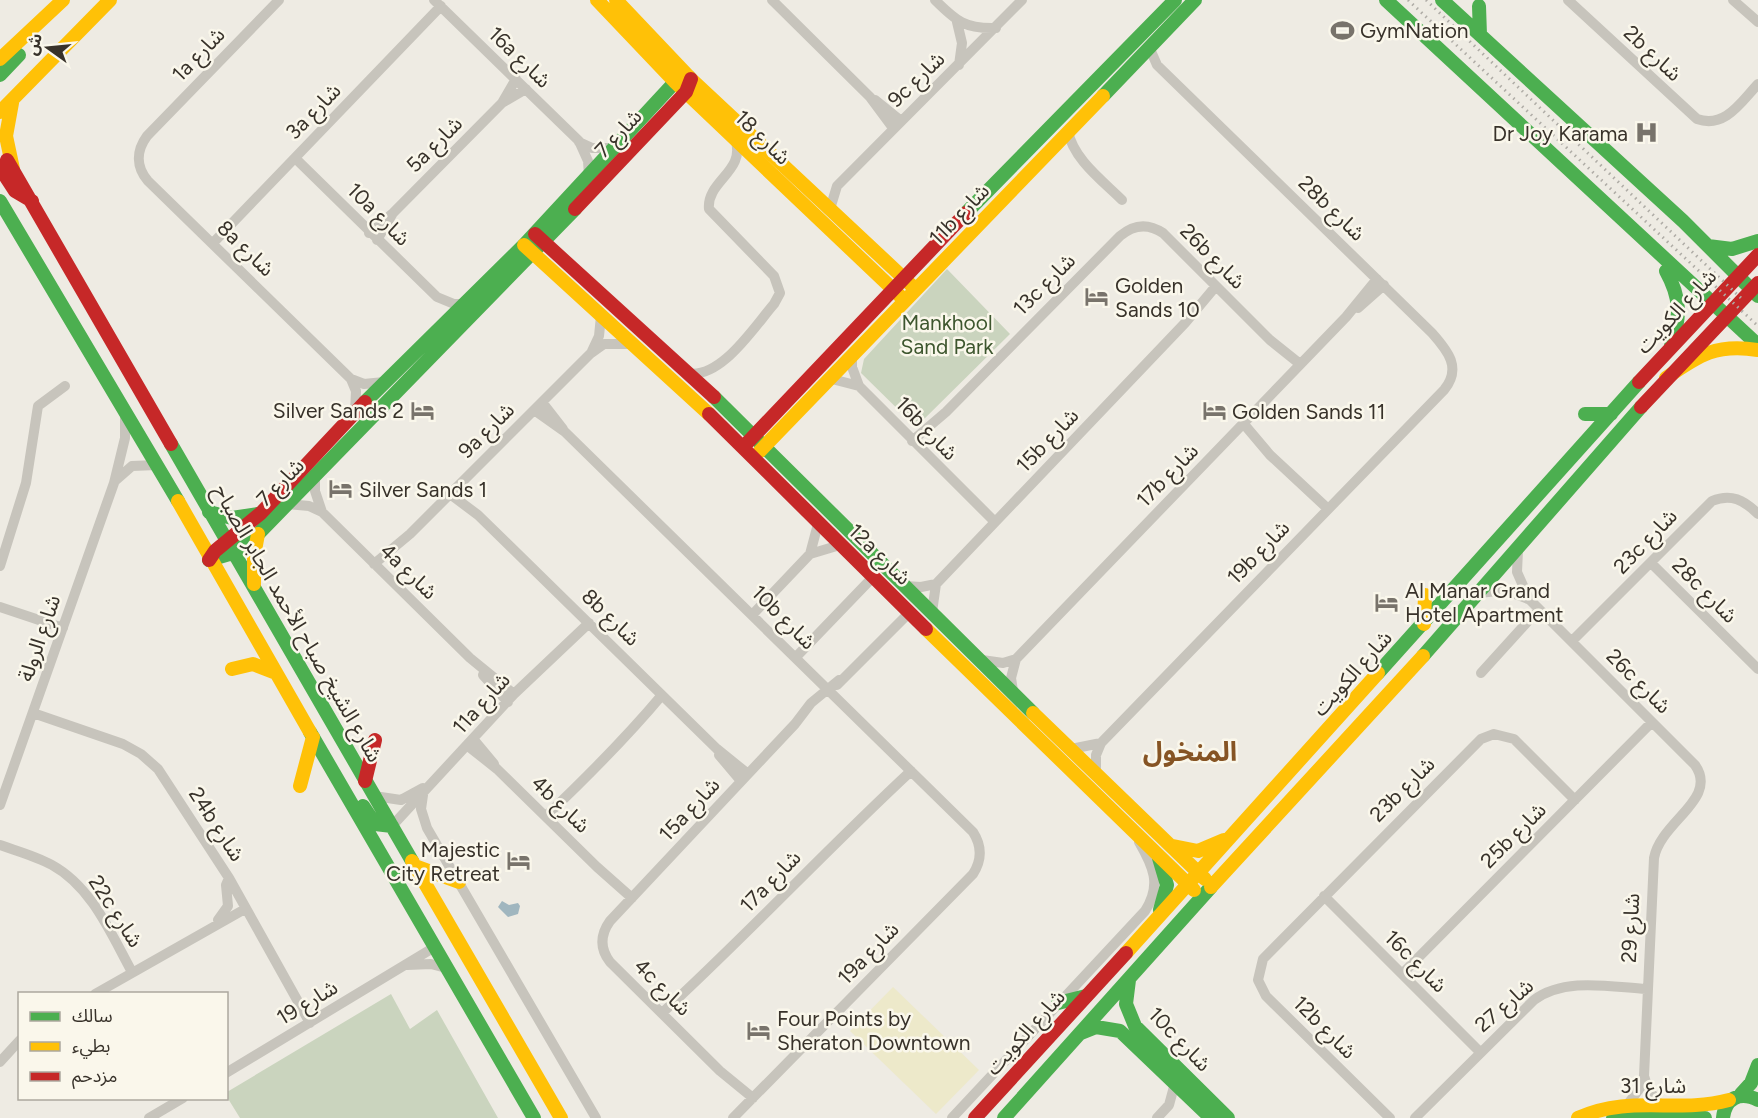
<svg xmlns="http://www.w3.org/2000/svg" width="1758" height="1118" font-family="Figtree,'Noto Sans Arabic',sans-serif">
<rect width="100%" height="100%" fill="#eeebe3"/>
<!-- green -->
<path fill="#cad4be" d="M947,269L1010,334L916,427L861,373L864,359Z
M391,994L410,1029L437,1010L498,1118H240L227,1097V1092Z"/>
<!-- sand -->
<path fill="#ede9ca" d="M893,987L979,1070L936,1114L850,1031Z"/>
<!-- water -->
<path fill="#a0b6bf" d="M502,901L509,905L518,903L520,906L518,914L508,917L498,907Z"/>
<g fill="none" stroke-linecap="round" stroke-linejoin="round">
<!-- street -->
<path stroke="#c7c4bc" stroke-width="10" d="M279,0L147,136C136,151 136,167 148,181L351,379L364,384L384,382
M434,0L579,141L588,161L589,176
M772,0L870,97L893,128
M935,0C956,21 965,29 996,28
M1568,0L1697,119C1725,129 1741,102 1758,84
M1733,0L1758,22
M957,22L962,43L959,65
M875,100L901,121
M502,103L516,79
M1068,131C1073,159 1103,181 1122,200
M579,142L592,148H614
M295,158L437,297L454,304H467
M830,209L837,186L1022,0
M369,233L393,213L502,103L526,89
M377,240L393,213
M213,243L441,6
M1358,308L1384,285
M592,351L599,336L601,316
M852,354V367L859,386L995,522
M686,373C720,381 754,327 774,304L780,293L774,276L709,209C706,181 747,171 735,139
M828,378L859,386
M351,379L356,391L355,412
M542,402L563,429
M534,410L565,432L973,832C982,846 982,860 973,874L733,1118
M1243,423L1270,455L1327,508
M912,441L946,412L1120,236C1134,224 1148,223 1163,233L1270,340L1300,364
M315,476V491L322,512
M116,480L132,466L157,465
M450,494L478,515L717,749L748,774
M287,504L309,506L322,512L470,658L514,694
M1518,550L1517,572L1529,599L1695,765C1719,799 1661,821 1654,858L1644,1076L1648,1088L1659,1104
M810,554L818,524
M1651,563L1758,669
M374,564L410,534L590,354L604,344H630
M0,566L26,483L38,406L65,386
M905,586L921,587L936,584
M1480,593L1505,590L1528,599
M0,607L63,628
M932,612L936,584L1185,323L1216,286
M753,614L810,554L840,545
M1572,641L1712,501C1731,493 1744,500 1758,514
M796,657L873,577
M982,660L1003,663L1016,659
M1481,673L1539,609
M483,675L508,702
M837,685L910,612
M1013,691L1011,678L1016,659L1346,317L1377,279
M33,713L123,744L141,754L158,769L229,878L310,1023
M474,740L494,764
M468,746L497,769L597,867L632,898
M1071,749L1101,743
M719,755L741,781
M1096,775V755L1101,743L1444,390C1462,368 1448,351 1432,333L1157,65L1150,49
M423,795L421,809L427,828L596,1118
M374,796L401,800L423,788
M0,805L114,483L125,438V415
M546,816C587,777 626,738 662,695
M392,826L514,694L589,623
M0,845C17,851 36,856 52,865C92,887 111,934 132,972
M1324,896L1480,1052
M218,920L228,906L226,885L229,878
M407,965L431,964L446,968
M1402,974L1652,722
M95,994L245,909
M662,1013C747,935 826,850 911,771
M0,1062L20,1040
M226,1073L433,948
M753,1098L720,1071L610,962C600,949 600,935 610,921L795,724L811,703L839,680
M1628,1104L1640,1088L1644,1076
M149,1118L183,1098
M952,1118L1145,911C1162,885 1153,866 1139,842
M1157,1118L1169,1105L1175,1083
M1390,1118L1266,996L1258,980L1263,959L1481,739L1494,734L1514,739L1575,800
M1415,1118L1534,1000C1565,977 1610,987 1646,989"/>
<!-- fast -->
<path stroke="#4caf50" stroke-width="14" d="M1386,0L1758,345
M1442,0L1683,221L1758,296
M1479,6L1480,35
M0,75L19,55
M1103,96L1195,0
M0,201L178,501
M966,213L1175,0
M1708,246L1732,249L1758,241
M1666,271C1681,298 1681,317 1671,346
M714,397L1033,713
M365,402L524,245L675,82L689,77
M1585,414H1611
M171,444L412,861
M209,512L232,518L258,514
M209,560L233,553L258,534L575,209
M1423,656L1641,407
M1378,673L1639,382
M310,732L534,1118
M363,806L375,824L392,826
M1159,858L1167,885L1160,910
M1129,980L1126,1004L1135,1026L1228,1118
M1058,1003L1086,996
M1081,1033L1096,1027L1120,1031L1211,1118
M1741,1094L1751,1083L1758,1065
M1004,1118L1211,887
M1613,1118H1705
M1723,1118C1725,1098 1740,1091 1758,1100"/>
<!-- slow -->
<path stroke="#ffc107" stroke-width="14" d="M597,0L675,82L900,296
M616,0L691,79L911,285
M0,59L63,0
M12,103L6,136L13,169
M0,112L110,0
M524,245L709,414
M1666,378C1699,355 1717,343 1758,350
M760,451L1103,96
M178,501L310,732
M254,584V556L258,534
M1424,624L1425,595
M926,629L1194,890
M232,669L253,664L276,673
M1033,713L1205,879
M300,786L313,737
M1173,846L1198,851L1224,840
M412,861L561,1118
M415,866L459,882
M1211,887L1423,656
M1126,953L1378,673
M1578,1118C1631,1094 1676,1114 1729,1100"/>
<!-- jam -->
<path stroke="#c62828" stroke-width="14" d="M7,160L171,444
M0,168L15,191L32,201
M575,209L686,92L691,79
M535,234L714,397
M1639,382L1758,255
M1641,407L1758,283
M709,414L926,629
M748,442L966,213
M209,560L215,551L261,513L365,402
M365,781L375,740
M975,1118L1126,953"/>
<!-- rail -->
<path stroke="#afaca6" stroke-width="3" stroke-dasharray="1.5 4.5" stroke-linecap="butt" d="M1408,0L1758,326
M1426,0L1742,299"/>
</g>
<!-- icons -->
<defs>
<symbol id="stadium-bare" viewBox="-9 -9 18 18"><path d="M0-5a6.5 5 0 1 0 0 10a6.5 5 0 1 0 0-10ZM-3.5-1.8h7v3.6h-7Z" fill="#78736b" stroke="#faf7eb" stroke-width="2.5" paint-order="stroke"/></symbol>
<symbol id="hospital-bare" viewBox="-9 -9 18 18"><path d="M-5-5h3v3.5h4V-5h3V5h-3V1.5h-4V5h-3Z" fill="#78736b" stroke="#faf7eb" stroke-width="2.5" paint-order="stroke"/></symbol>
<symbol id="hotel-bare" viewBox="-9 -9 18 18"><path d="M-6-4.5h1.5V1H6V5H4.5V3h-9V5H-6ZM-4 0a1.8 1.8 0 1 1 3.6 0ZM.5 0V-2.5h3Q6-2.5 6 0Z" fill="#78736b" stroke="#faf7eb" stroke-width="2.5" paint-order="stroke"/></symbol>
</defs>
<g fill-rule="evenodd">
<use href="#stadium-bare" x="1326" y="14" width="33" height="33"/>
<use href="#hospital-bare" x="1630" y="116" width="33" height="33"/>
<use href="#hotel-bare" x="1080" y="280" width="33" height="33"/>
<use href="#hotel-bare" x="406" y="394" width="33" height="33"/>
<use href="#hotel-bare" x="1198" y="394" width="33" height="33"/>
<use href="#hotel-bare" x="324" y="472" width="33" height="33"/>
<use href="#hotel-bare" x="1370" y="586" width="33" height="33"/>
<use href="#hotel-bare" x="502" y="844" width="33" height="33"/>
<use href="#hotel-bare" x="742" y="1014" width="33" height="33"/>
</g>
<g text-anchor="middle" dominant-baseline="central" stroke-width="5" stroke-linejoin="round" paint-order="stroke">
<!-- poi labels -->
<g font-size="21" fill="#38322a" stroke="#faf7eb" text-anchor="start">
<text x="1360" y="30">GymNation</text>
<text x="1628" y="133" text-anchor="end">Dr Joy Karama</text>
<text x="1115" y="285">Golden<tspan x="1115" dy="24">Sands 10</tspan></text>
<text x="404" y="410" text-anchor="end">Silver Sands 2</text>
<text x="1232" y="411">Golden Sands 11</text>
<text x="359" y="489">Silver Sands 1</text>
<text x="1405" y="590">Al Manar Grand<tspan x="1405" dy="24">Hotel Apartment</tspan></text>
<text x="500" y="849" text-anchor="end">Majestic<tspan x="500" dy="24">City Retreat</tspan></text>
<text x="777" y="1018">Four Points by<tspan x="777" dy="24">Sheraton Downtown</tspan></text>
</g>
<!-- street labels -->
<g font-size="21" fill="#38322a" stroke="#faf7eb">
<text transform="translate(1653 53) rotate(43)">2b شارع</text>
<text transform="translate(198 54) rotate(-46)">1a شارع</text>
<text transform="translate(520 57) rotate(44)">16a شارع</text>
<text transform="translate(916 79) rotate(-44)">9c شارع</text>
<text transform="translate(313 111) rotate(-46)">3a شارع</text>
<text transform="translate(618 133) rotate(-47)">شارع 7</text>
<text transform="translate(763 137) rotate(44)">شارع 18</text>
<text transform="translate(434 144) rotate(-45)">5a شارع</text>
<text transform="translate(1332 208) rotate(44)">28b شارع</text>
<text transform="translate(379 214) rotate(45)">10a شارع</text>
<text transform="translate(959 214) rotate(-46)">11b شارع</text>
<text transform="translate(246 248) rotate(44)">8a شارع</text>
<text transform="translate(1213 256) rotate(45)">26b شارع</text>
<text transform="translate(1044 284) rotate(-45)">13c شارع</text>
<text transform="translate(1676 311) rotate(-47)">شارع الكويت</text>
<text transform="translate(927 428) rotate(46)">16b شارع</text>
<text transform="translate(486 430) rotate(-45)">9a شارع</text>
<text transform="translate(1047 440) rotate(-46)">15b شارع</text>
<text transform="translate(1167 475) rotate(-46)">17b شارع</text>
<text transform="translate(280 482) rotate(-46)">شارع 7</text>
<text transform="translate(1645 541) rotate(-46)">23c شارع</text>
<text transform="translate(1258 552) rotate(-46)">19b شارع</text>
<text transform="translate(880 554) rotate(44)">12a شارع</text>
<text transform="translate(409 571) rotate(44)">4a شارع</text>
<text transform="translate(1705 590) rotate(45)">28c شارع</text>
<text transform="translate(611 617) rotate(44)">8b شارع</text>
<text transform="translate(784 617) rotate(45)">10b شارع</text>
<text transform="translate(298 623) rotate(60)">شارع الشيخ صباح الأحمد الجابر الصباح</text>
<text transform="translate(39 638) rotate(-71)">شارع الرولة</text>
<text transform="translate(1352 673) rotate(-48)">شارع الكويت</text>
<text transform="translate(1639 681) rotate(45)">26c شارع</text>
<text transform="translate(481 703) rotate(-48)">11a شارع</text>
<text transform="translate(1402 789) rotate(-45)">23b شارع</text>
<text transform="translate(561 804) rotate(44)">4b شارع</text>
<text transform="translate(689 809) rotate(-47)">15a شارع</text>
<text transform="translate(217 824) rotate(57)">24b شارع</text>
<text transform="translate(1513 835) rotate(-45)">25b شارع</text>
<text transform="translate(770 881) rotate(-46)">17a شارع</text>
<text transform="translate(116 911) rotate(57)">22c شارع</text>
<text transform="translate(1630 928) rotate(-87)">شارع 29</text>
<text transform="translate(868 953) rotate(-46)">19a شارع</text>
<text transform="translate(1416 961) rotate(45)">16c شارع</text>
<text transform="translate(663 987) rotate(45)">4c شارع</text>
<text transform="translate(307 1002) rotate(-31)">شارع 19</text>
<text transform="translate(1504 1005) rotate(-41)">شارع 27</text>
<text transform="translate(1325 1027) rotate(45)">12b شارع</text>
<text transform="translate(1025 1032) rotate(-48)">شارع الكويت</text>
<text transform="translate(1180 1039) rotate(46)">10c شارع</text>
<text x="1653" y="1085">شارع 31</text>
</g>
<!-- park labels -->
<g font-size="21" fill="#3d562e" stroke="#faf7eb">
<text x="947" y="322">Mankhool<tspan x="947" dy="24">Sand Park</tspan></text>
</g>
<!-- district labels -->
<g font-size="27" font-weight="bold" fill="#865424" stroke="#faf7eb">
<text x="1190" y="751">المنخول</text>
</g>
</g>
<!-- legend -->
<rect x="18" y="992" width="210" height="108" fill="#faf7eb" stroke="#aca89e" stroke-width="1.5"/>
<rect x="30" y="1012" width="30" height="9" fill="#4caf50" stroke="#aca89e" stroke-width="1.5"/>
<text x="72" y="1022" font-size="18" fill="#38322a">سالك</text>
<rect x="30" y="1042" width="30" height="9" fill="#ffc107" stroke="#aca89e" stroke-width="1.5"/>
<text x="72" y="1052" font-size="18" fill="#38322a">بطيء</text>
<rect x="30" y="1072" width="30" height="9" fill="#c62828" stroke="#aca89e" stroke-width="1.5"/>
<text x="72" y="1082" font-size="18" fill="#38322a">مزدحم</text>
<!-- north arrow -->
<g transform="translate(48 48) rotate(285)" stroke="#faf7eb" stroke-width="4.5" paint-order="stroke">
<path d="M0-4.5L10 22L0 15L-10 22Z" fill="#38322a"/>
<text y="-9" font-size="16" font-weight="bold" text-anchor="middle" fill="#38322a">ش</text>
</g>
</svg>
